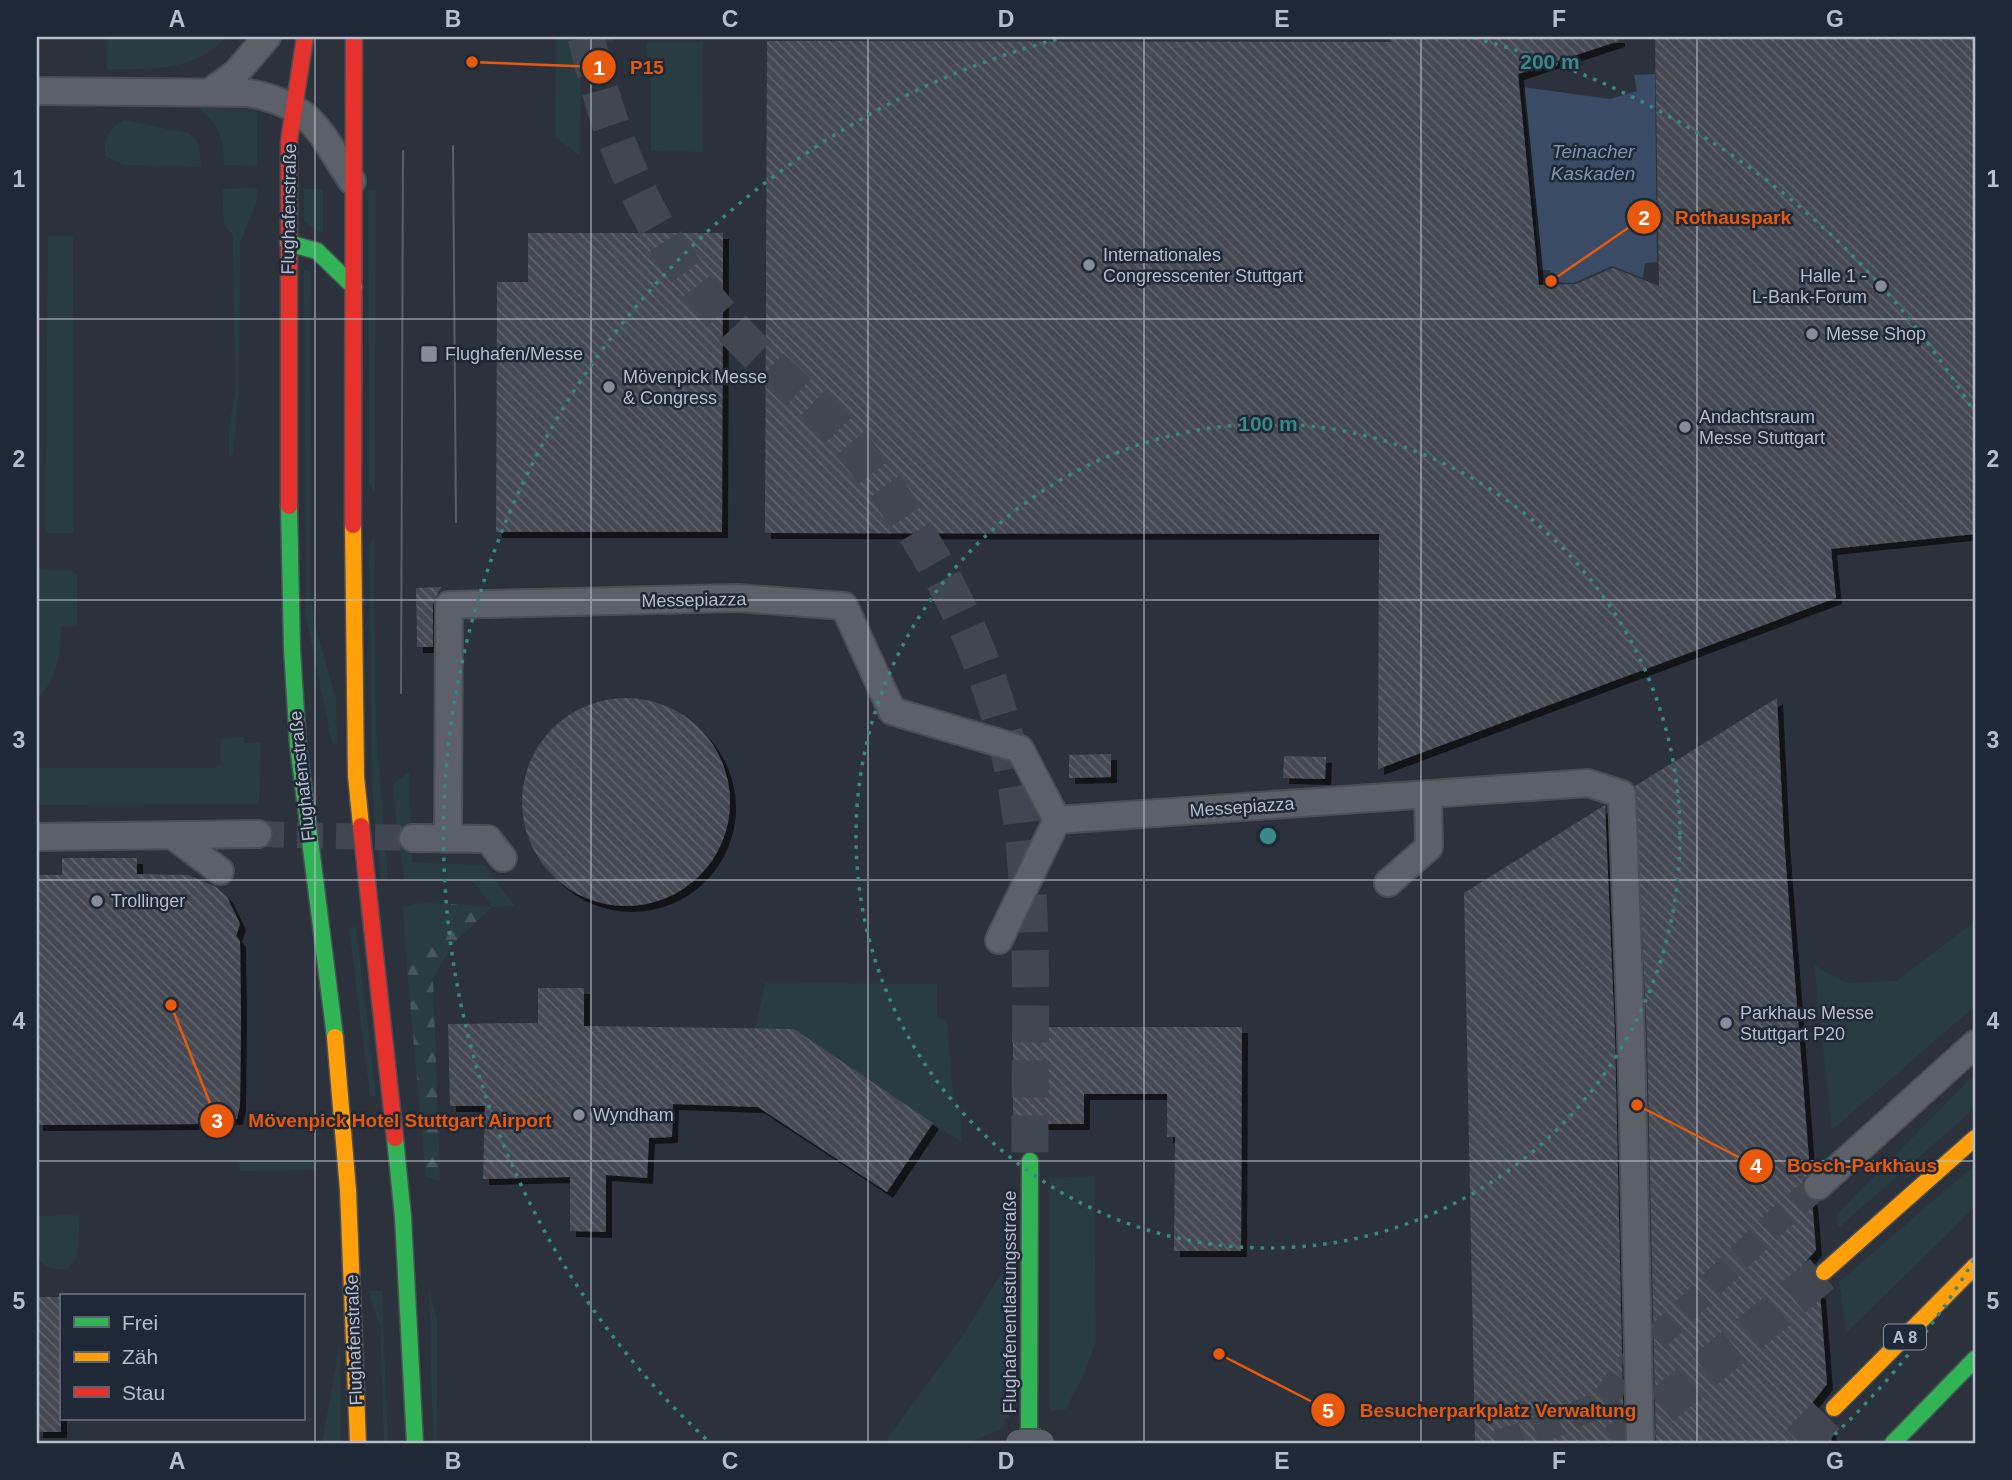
<svg xmlns="http://www.w3.org/2000/svg" width="2012" height="1480" font-family="Helvetica,sans-serif">
<defs>
<pattern id="forest-firs" width="22" height="20" patternUnits="userSpaceOnUse" patternTransform="scale(1.75)"><rect width="22" height="20" fill="#293c41"/><path d="M5 1l3.5 6h-7zM16 11l3.5 6h-7z" fill="#46565b"/></pattern>
<pattern id="building-back-hatch" width="6" height="6" patternUnits="userSpaceOnUse" patternTransform="scale(1.75)"><rect width="6" height="6" fill="#454a52"/><path d="M-1 5l2 2M0 0l6 6M5-1l2 2" fill="none" stroke="#5e626a"/></pattern>
<filter id="shadow"><feDropShadow dx="6" dy="6" stdDeviation="0" flood-color="#0009"/></filter>
</defs>
<rect width="100%" height="100%" fill="#2c323b"/>
<!-- green -->
<path fill="#293c41" d="M106,37H225C197,72 149,69 107,69Z
M556,37H613V43L581,42L580,155L555,137Z
M646,42H703L702,152L651,151V58L647,57Z
M198,108H252L257,113V166L224,165C223,139 220,124 198,108Z
M124,120L188,133L199,143L201,167L124,165L105,156C104,138 108,129 124,120Z
M258,188L257,201L240,243L239,391L233,455L229,456V428L235,391L233,236L224,224L222,189Z
M304,189H323V234L304,221Z
M368,190H376L375,493L369,483Z
M48,236H73L74,533H45Z
M304,270L310,271V590L315,625L336,699L337,745L332,743L306,617Z
M374,537L376,728L388,880L381,881L372,787L369,545Z
M37,569L71,570L77,575V626L61,627C61,653 57,681 37,699Z
M244,737V743H261L259,804L37,805V768H215L220,764L221,738Z
M409,772L412,862L484,865L515,906L492,907L473,881H404L393,794L395,782Z
M417,903L451,904L407,969L403,907Z
M1975,921V1006L1832,1130L1814,965L1846,983L1897,981Z
M356,927L376,1096H370L349,928Z
M765,983L937,984V1018L947,1020L954,1105L960,1107L962,1143L794,1029H755Z
M1975,1074V1108L1838,1228L1837,1214Z
M316,1161V1170L240,1171L239,1162Z
M1975,1165V1207L1846,1333L1839,1282Z
M1094,1176L1096,1341L1085,1372L1066,1409L1050,1411V1178Z
M80,1215L77,1258L68,1269C54,1270 46,1268 37,1257V1216Z
M1009,1260L1010,1419H1005L1004,1428L968,1443H884L966,1331Z
M429,1289L437,1319V1443H433Z
M368,1291H382L388,1443H384L380,1326Z
M340,1341L341,1443H322Z"/>
<!-- forest -->
<path fill="url(#forest-firs)" d="M451,904L492,907L452,945L433,978L440,1181L426,1177L407,969Z"/>
<!-- water -->
<path fill="#3a4b66" d="M1655,74L1657,262L1645,263L1643,278L1612,266L1574,283L1551,282L1550,270H1540L1523,87L1610,99L1637,91L1634,75Z"/>
<!-- building -->
<path fill="url(#building-back-hatch)" filter="url(#shadow)" d="M1391,37H1619V41L1518,74L1539,285L1576,284L1613,268L1659,286L1655,37H1975V534L1831,549L1836,598L1378,769L1379,534L765,533L767,41L1391,42Z
M528,233H723L722,532H496L497,282H528Z
M441,587L433,604V647H417L416,588Z
M1777,698L1784,840L1810,1172L1803,1181V1189L1812,1201L1816,1250L1804,1264L1803,1276L1808,1287L1820,1293L1827,1384L1813,1402V1413L1819,1424L1830,1429L1832,1443H1656L1647,1037L1635,786Z
M522 802a104 104 0 1 1 208 0a104 104 0 1 1-208 0Z
M1111,754V777L1069,778V755Z
M1284,756L1326,757L1325,779L1283,778Z
M1605,805L1615,1037L1624,1443H1475L1464,893Z
M62,858H137V874L188,875L216,887L227,897L240,924L236,936L240,941L241,1017L240,1105L237,1119H202V1124L37,1125V875H62Z
M538,988H584V1026L794,1029L933,1123L887,1192L758,1107L673,1104L672,1137L649,1138L647,1178L606,1175V1232L570,1231V1177L483,1179L485,1106H450L448,1024L538,1023Z
M1013,1027H1242L1241,1251H1174L1175,1137H1167V1094H1084V1124H1013Z
M37,1297H61V1432H37Z"/>
<g fill="none" stroke-linecap="round" stroke-linejoin="round">
<!-- street-tunnel -->
<path stroke="#414751" stroke-width="26" stroke-dasharray="26 13" stroke-linecap="butt" d="M258,834L413,838
M1498,1443L1550,1426L1602,1403L1631,1363L1776,1222L1818,1186"/>
<!-- secondary-tunnel -->
<path stroke="#414751" stroke-width="37" stroke-dasharray="37 18" stroke-linecap="butt" d="M586,37C614,155 651,241 735,331C772,371 816,405 852,446C945,554 1008,692 1023,833C1035,941 1029,1052 1030,1161"/>
<!-- highway-tunnel -->
<path stroke="#414751" stroke-width="38" stroke-dasharray="38 19" stroke-linecap="butt" d="M1617,1443L1824,1272
M1800,1443L1834,1408"/>
<defs>
<path id="street" d="M37,91L249,93C315,106 318,131 352,181
M210,92L236,73L267,37
M1057,820L1588,783L1622,794L1631,1037
M173,836L220,871
M37,837L258,834
M413,838L488,839L503,858
M448,839L449,605L738,598L844,606L892,711L1020,749L1057,820
M1388,883L1429,847L1428,794
M999,940L1057,820
M1818,1186L1975,1044"/>
<path id="fast" d="M288,243L317,251L354,287
M289,506L292,649L298,745L335,1037
M395,1138L403,1217L415,1443
M1029,1443L1030,1161
M1893,1443L1975,1359"/>
<path id="slow" d="M353,525L356,776L361,826
M335,1037L348,1190L358,1443
M1824,1272L1975,1138
M1834,1408L1975,1266"/>
<path id="jam" d="M289,506V141L305,37
M353,525L354,37
M361,826L395,1138"/>
</defs>
<!-- street casing -->
<use href="#street" stroke="#4a4e55" stroke-width="30"/>
<!-- fast casing -->
<use href="#fast" stroke="#4a4e55" stroke-width="19"/>
<!-- slow casing -->
<use href="#slow" stroke="#4a4e55" stroke-width="19"/>
<!-- jam casing -->
<use href="#jam" stroke="#4a4e55" stroke-width="19"/>
<!-- street -->
<use href="#street" stroke="#5c6169" stroke-width="26"/>
<!-- fast -->
<use href="#fast" stroke="#30b455" stroke-width="16"/>
<!-- slow -->
<use href="#slow" stroke="#ff9f0a" stroke-width="16"/>
<!-- jam -->
<use href="#jam" stroke="#e5322d" stroke-width="16"/>
<!-- tram -->
<path stroke="#5b5f66" stroke-width="2" d="M453,146L456,522
M401,693L403,151"/>
<defs>
<path id="street-bridge" d="M1631,1037L1640,1443
M1019,1443H1041"/>
</defs>
<!-- street-bridge casing -->
<use href="#street-bridge" stroke="#4a4e55" stroke-width="30" stroke-linecap="butt"/>
<!-- street-bridge -->
<use href="#street-bridge" stroke="#5c6169" stroke-width="26"/>
</g>
<!-- grid -->
<path fill="none" stroke="#b7becb" stroke-width="2" stroke-opacity="0.55" d="M315,37V1443M591,37V1443M868,37V1443M1144,37V1443M1421,37V1443M1697,37V1443M37,319H1975M37,600H1975M37,880H1975M37,1161H1975"/>
<!-- distance rings -->
<g fill="none" stroke="#398885" stroke-width="3.5" stroke-dasharray="3.5 7">
<circle cx="1268" cy="836" r="412"/>
<path d="M1974 1260A824 824 0 0 1 1830 1439M706 1439A824 824 0 0 1 1062 38M1474 38A824 824 0 0 1 1974 412"/>
</g>
<!-- markers -->
<g fill="#868d99" stroke="#1f2836" stroke-width="2.5">
<circle cx="1089" cy="265" r="7"/>
<circle cx="1881" cy="286" r="7"/>
<circle cx="1812" cy="334" r="7"/>
<rect x="420" y="345" width="18" height="18" rx="3.5"/>
<circle cx="609" cy="387" r="7"/>
<circle cx="1685" cy="427" r="7"/>
<circle cx="97" cy="901" r="7"/>
<circle cx="1726" cy="1023" r="7"/>
<circle cx="579" cy="1115" r="7"/>
</g>
<g text-anchor="middle" dominant-baseline="central" stroke-width="5" stroke-linejoin="round" paint-order="stroke">
<!-- shield labels -->
<rect fill="#1f2836" stroke="#89919e" stroke-width="2" x="1884" y="1324.5" width="42" height="25" rx="5"/>
<g font-size="16" font-weight="bold" fill="#b7becb">
<text x="1905" y="1337">A 8</text>
</g>
<!-- street labels -->
<g font-size="18" fill="#b7becb" stroke="#1f2836">
<text transform="translate(289 209) rotate(-89)">Flughafenstraße</text>
<text transform="translate(694 600) rotate(-1)">Messepiazza</text>
<text transform="translate(302 776) rotate(-96)">Flughafenstraße</text>
<text transform="translate(1242 807) rotate(-4)">Messepiazza</text>
<text transform="translate(1010 1302) rotate(-90)">Flughafenentlastungsstraße</text>
<text transform="translate(354 1340) rotate(-92)">Flughafenstraße</text>
</g>
<!-- poi labels -->
<g font-size="18" fill="#b7becb" stroke="#1f2836" text-anchor="start">
<text x="1103" y="255">Internationales<tspan x="1103" dy="21">Congresscenter Stuttgart</tspan></text>
<text x="1867" y="276" text-anchor="end">Halle 1 -<tspan x="1867" dy="21">L-Bank-Forum</tspan></text>
<text x="1826" y="334">Messe Shop</text>
<text x="445" y="354">Flughafen/Messe</text>
<text x="623" y="377">Mövenpick Messe<tspan x="623" dy="21">&amp; Congress</tspan></text>
<text x="1699" y="417">Andachtsraum<tspan x="1699" dy="21">Messe Stuttgart</tspan></text>
<text x="111" y="901">Trollinger</text>
<text x="1740" y="1013">Parkhaus Messe<tspan x="1740" dy="21">Stuttgart P20</tspan></text>
<text x="593" y="1115">Wyndham</text>
</g>
<!-- water labels -->
<g font-size="19" font-style="italic" fill="#7e93b2" stroke="#1f2836">
<text x="1593" y="151">Teinacher<tspan x="1593" dy="22">Kaskaden</tspan></text>
</g>
</g>
<circle cx="1268" cy="836" r="10" fill="#398885" stroke="#1f2836" stroke-width="3.5"/>
<g font-size="21" text-anchor="middle" font-weight="bold" fill="#398885" stroke="#1f2836" stroke-width="5" stroke-linejoin="round" paint-order="stroke">
<text x="1550" y="69">200 m</text>
<text x="1268" y="431">100 m</text>
</g>
<!-- callouts -->
<path fill="none" stroke="#e8590c" stroke-width="2.5" d="M472 62L599 67M1551 281L1644 217M171 1005L217 1121M1637 1105L1756 1166M1219 1354L1328 1410"/>
<g fill="#e8590c" stroke="#1f2836" stroke-width="2.5">
<circle cx="472" cy="62" r="7"/>
<circle cx="1551" cy="281" r="7"/>
<circle cx="171" cy="1005" r="7"/>
<circle cx="1637" cy="1105" r="7"/>
<circle cx="1219" cy="1354" r="7"/>
<circle cx="599" cy="67" r="18"/>
<circle cx="1644" cy="217" r="18"/>
<circle cx="217" cy="1121" r="18"/>
<circle cx="1756" cy="1166" r="18"/>
<circle cx="1328" cy="1410" r="18"/>
</g>
<g font-size="21" text-anchor="middle" font-weight="bold" fill="#fff">
<text x="599" y="75">1</text>
<text x="1644" y="225">2</text>
<text x="217" y="1128">3</text>
<text x="1756" y="1173">4</text>
<text x="1328" y="1418">5</text>
</g>
<g font-size="19" text-anchor="middle" font-weight="bold" fill="#e8590c" stroke="#1f2836" stroke-width="5" stroke-linejoin="round" paint-order="stroke">
<text x="647" y="74">P15</text>
<text x="1733" y="224">Rothauspark</text>
<text x="400" y="1127">Mövenpick Hotel Stuttgart Airport</text>
<text x="1862" y="1172">Bosch-Parkhaus</text>
<text x="1498" y="1417">Besucherparkplatz Verwaltung</text>
</g>
<!-- border -->
<rect width="2012" height="1480" fill="none" stroke="#1f2836" stroke-width="77"/>
<!-- legend -->
<rect x="60" y="1294" width="245" height="126" fill="#1f2836" stroke="#5c6472" stroke-width="2"/>
<rect x="74" y="1317" width="35" height="10" fill="#30b455" stroke="#5c6472" stroke-width="2"/>
<text x="122" y="1330" font-size="21" fill="#b7becb">Frei</text>
<rect x="74" y="1352" width="35" height="10" fill="#ff9f0a" stroke="#5c6472" stroke-width="2"/>
<text x="122" y="1364" font-size="21" fill="#b7becb">Zäh</text>
<rect x="74" y="1387" width="35" height="10" fill="#e5322d" stroke="#5c6472" stroke-width="2"/>
<text x="122" y="1400" font-size="21" fill="#b7becb">Stau</text>
<rect x="38" y="38" width="1936" height="1404" fill="none" stroke="#b7becb" stroke-width="2.5"/>
<g font-size="23" text-anchor="middle" font-weight="bold" fill="#b7becb">
<text x="177" y="27">A</text>
<text x="453" y="27">B</text>
<text x="730" y="27">C</text>
<text x="1006" y="27">D</text>
<text x="1282" y="27">E</text>
<text x="1559" y="27">F</text>
<text x="1835" y="27">G</text>
<text x="19" y="187">1</text>
<text x="1993" y="187">1</text>
<text x="19" y="467">2</text>
<text x="1993" y="467">2</text>
<text x="19" y="748">3</text>
<text x="1993" y="748">3</text>
<text x="19" y="1029">4</text>
<text x="1993" y="1029">4</text>
<text x="19" y="1309">5</text>
<text x="1993" y="1309">5</text>
<text x="177" y="1469">A</text>
<text x="453" y="1469">B</text>
<text x="730" y="1469">C</text>
<text x="1006" y="1469">D</text>
<text x="1282" y="1469">E</text>
<text x="1559" y="1469">F</text>
<text x="1835" y="1469">G</text>
</g>
</svg>
